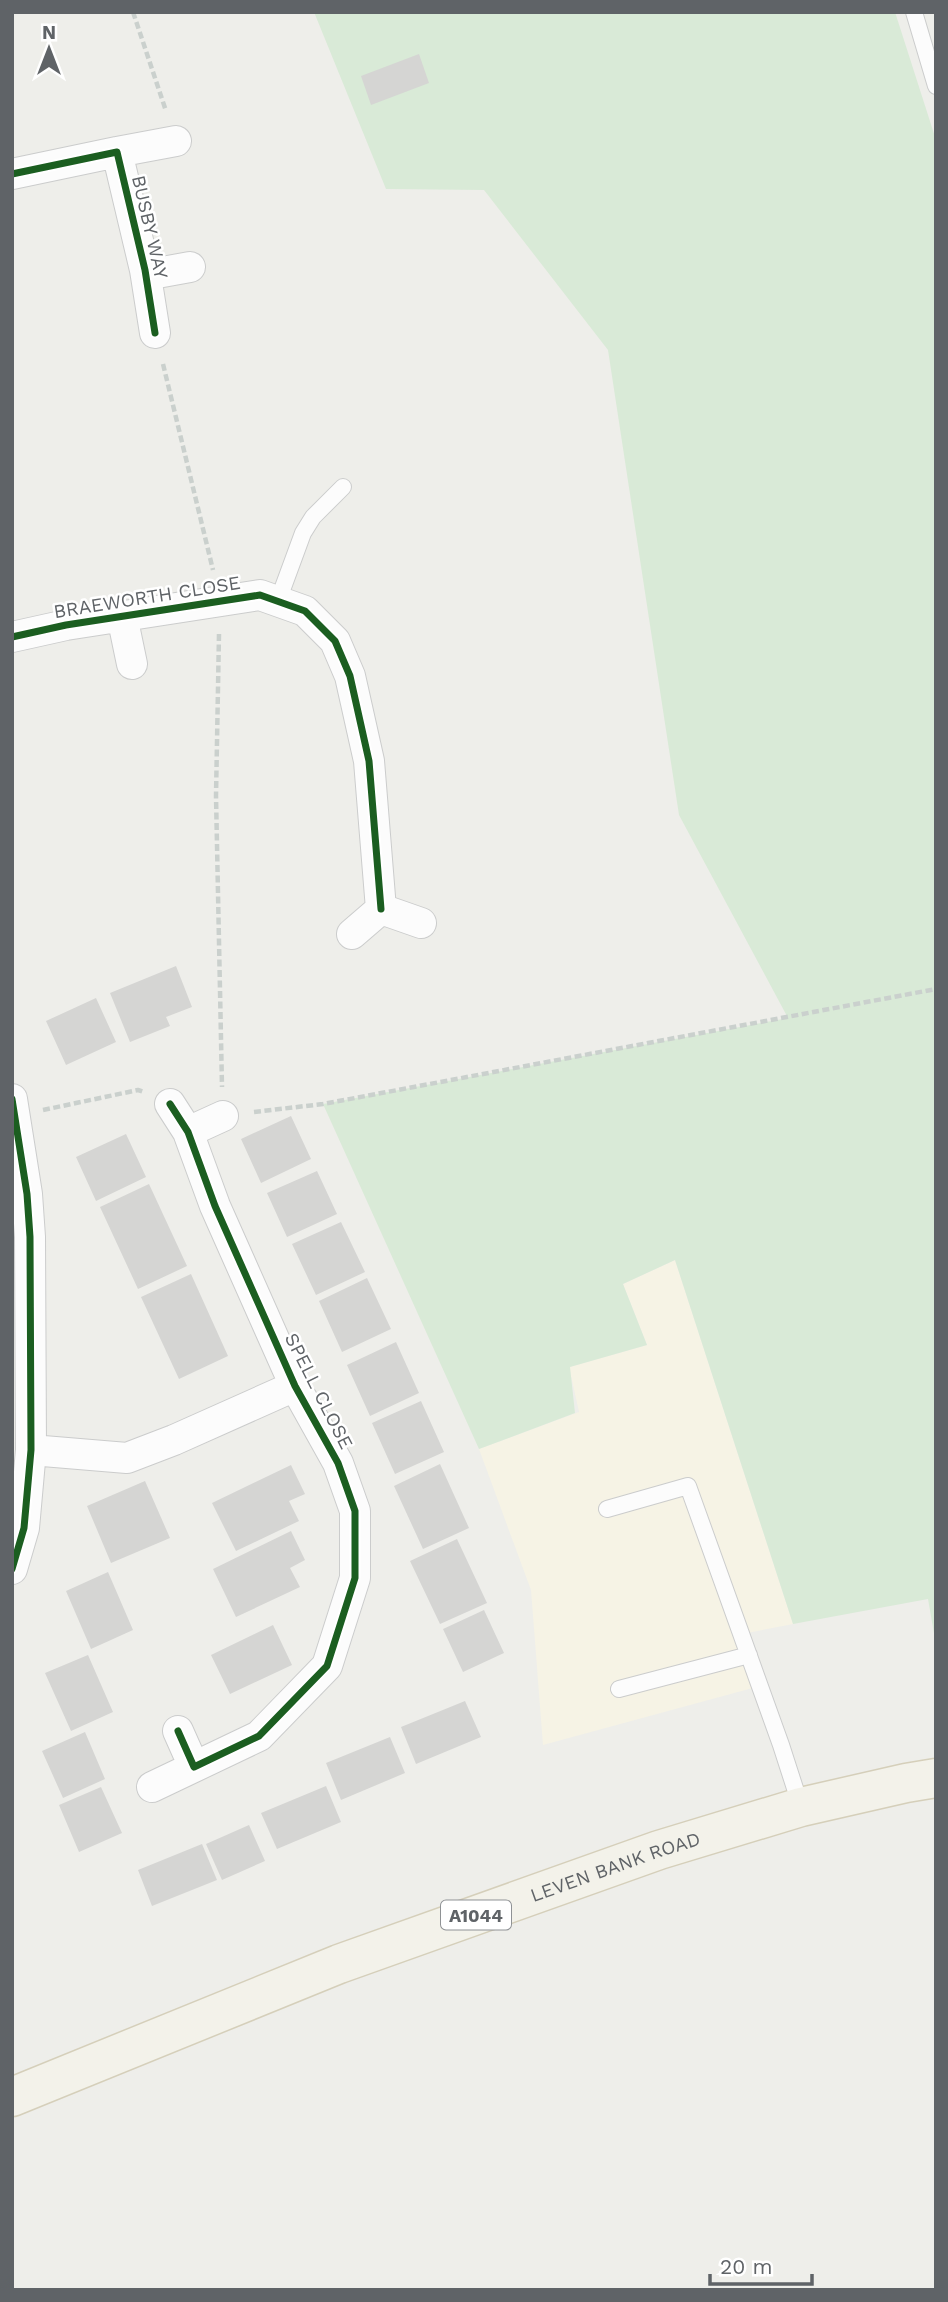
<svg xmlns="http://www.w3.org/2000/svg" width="948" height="2302" font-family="'Work Sans',sans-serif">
<rect width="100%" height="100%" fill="#eeeeea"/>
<!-- commercial -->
<path fill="#f6f3e5" d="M675,1260L793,1624L742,1634L760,1686L543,1745L531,1590L479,1449L579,1412L569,1367L647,1345L623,1284Z"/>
<!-- green -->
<path fill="#d9ead7" d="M314,12H895L936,140V1645L928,1599L793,1624L675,1260L623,1284L647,1345L570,1367L575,1413L479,1449L323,1104L788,1018L679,815L608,350L484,190L386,189Z"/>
<!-- building -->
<path fill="#d5d5d3" d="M419,54L429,83L371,105L361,76Z
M176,966L192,1007L166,1017L170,1026L130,1042L110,993Z
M96,998L116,1042L66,1065L46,1021Z
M291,1116L311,1159L261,1183L241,1139Z
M126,1134L146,1177L96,1201L76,1157Z
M317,1171L337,1214L287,1237L267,1193Z
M149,1184L187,1266L138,1289L100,1207Z
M341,1222L365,1272L316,1295L292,1244Z
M191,1274L228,1356L179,1379L141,1297Z
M367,1278L391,1329L342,1352L319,1301Z
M396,1342L419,1393L370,1416L347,1365Z
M421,1401L444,1452L395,1474L372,1423Z
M440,1464L469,1528L423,1549L394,1486Z
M291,1465L305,1494L289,1501L299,1521L236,1551L212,1503Z
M145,1481L170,1538L111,1563L87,1506Z
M291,1531L305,1560L290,1568L300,1587L236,1617L213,1569Z
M457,1539L487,1603L440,1624L410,1561Z
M108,1572L133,1630L91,1649L66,1591Z
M484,1610L504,1653L463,1672L443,1629Z
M273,1625L292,1665L230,1694L211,1655Z
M88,1655L113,1712L71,1731L45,1673Z
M465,1701L481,1737L416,1764L401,1727Z
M85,1732L105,1779L63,1798L42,1751Z
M390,1737L405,1773L341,1800L326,1763Z
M326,1786L341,1822L277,1849L261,1813Z
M101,1787L122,1833L79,1852L59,1805Z
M249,1825L265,1861L222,1880L206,1844Z
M202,1844L217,1880L152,1906L138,1870Z"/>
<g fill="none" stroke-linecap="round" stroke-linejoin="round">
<defs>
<path id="service" d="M914,12L936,86
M278,601L303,533L313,517L343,487
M607,1509L688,1486L781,1745L801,1807
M619,1689L749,1655"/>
<path id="minor" d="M117,152L176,141
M12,174L117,152L145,270L155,333
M146,275L190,267
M122,616L132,664
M12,637L66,625L260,595L305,611L335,641L350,676L369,761L381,909
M352,934L381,909L421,923
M12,1099L27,1194L30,1237L31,1450L24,1528L12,1569
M170,1104L188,1132L215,1206L295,1386L338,1463L355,1511V1578L327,1666L259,1736L194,1767L178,1731
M188,1132L223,1116
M31,1450L127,1458L174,1440L295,1386
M152,1787L194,1767"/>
<g id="primary">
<path id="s1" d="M12,2097L339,1964L659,1850L801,1807L906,1783L936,1778"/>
</g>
</defs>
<!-- service casing -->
<use href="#service" stroke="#cbcccc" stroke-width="18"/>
<!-- minor casing -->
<use href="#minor" stroke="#cbcccc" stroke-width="32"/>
<!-- primary casing -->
<use href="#primary" stroke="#d5cfba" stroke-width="41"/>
<!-- path -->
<path stroke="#cad0cd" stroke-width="4.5" stroke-dasharray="7 3.5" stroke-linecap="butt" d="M133,12L166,111
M163,364L213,570
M219,634L216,796L222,1087
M43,1110L138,1090L144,1092
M254,1112L323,1104L936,989"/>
<!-- service -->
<use href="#service" stroke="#fcfcfc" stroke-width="16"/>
<!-- minor -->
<use href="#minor" stroke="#fcfcfc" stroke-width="30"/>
<!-- primary -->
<use href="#primary" stroke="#f3f2ea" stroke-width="38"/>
<defs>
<path id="cycleway" d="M12,174L117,152L145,270L155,333
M12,637L66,625L260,595L305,611L335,641L350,676L369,761L381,909
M12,1099L27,1194L30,1237L31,1450L24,1528L12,1569
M170,1104L188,1132L215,1206L295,1386L338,1463L355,1511V1578L327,1666L259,1736L194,1767L178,1731"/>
</defs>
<!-- cycleway casing -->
<use href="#cycleway" stroke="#fff" stroke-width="11"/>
<!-- cycleway -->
<use href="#cycleway" stroke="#1b5e20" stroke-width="7"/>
</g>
<g text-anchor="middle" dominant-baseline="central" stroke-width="5" stroke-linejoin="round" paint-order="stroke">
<!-- shield labels -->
<rect fill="#fff" stroke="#8f9295" stroke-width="2" x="441" y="1900.5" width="70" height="29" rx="5"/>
<g font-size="18" font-weight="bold" fill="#5f6367">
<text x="476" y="1915">A1044</text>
</g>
<!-- street labels -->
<g font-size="19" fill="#5f6367" stroke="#fff">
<text transform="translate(150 227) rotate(77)">BUSBY WAY</text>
<text transform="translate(147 597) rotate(-9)">BRAEWORTH CLOSE</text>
<text transform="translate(319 1391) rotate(63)">SPELL CLOSE</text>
<text stroke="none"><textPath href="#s1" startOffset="646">LEVEN BANK ROAD</textPath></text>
</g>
</g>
<!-- border -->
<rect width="948" height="2302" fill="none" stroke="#5f6367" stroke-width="28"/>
<!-- north arrow -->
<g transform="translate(49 49)" stroke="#ffffff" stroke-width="5" paint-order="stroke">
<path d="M0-5L12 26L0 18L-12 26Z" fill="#5f6367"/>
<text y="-10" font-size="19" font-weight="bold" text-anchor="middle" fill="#5f6367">N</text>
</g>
<!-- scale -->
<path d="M710 2274v10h102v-10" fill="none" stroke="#5f6367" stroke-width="3.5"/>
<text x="720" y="2274" font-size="21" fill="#5f6367" stroke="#ffffff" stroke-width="5" paint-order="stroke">20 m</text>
</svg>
